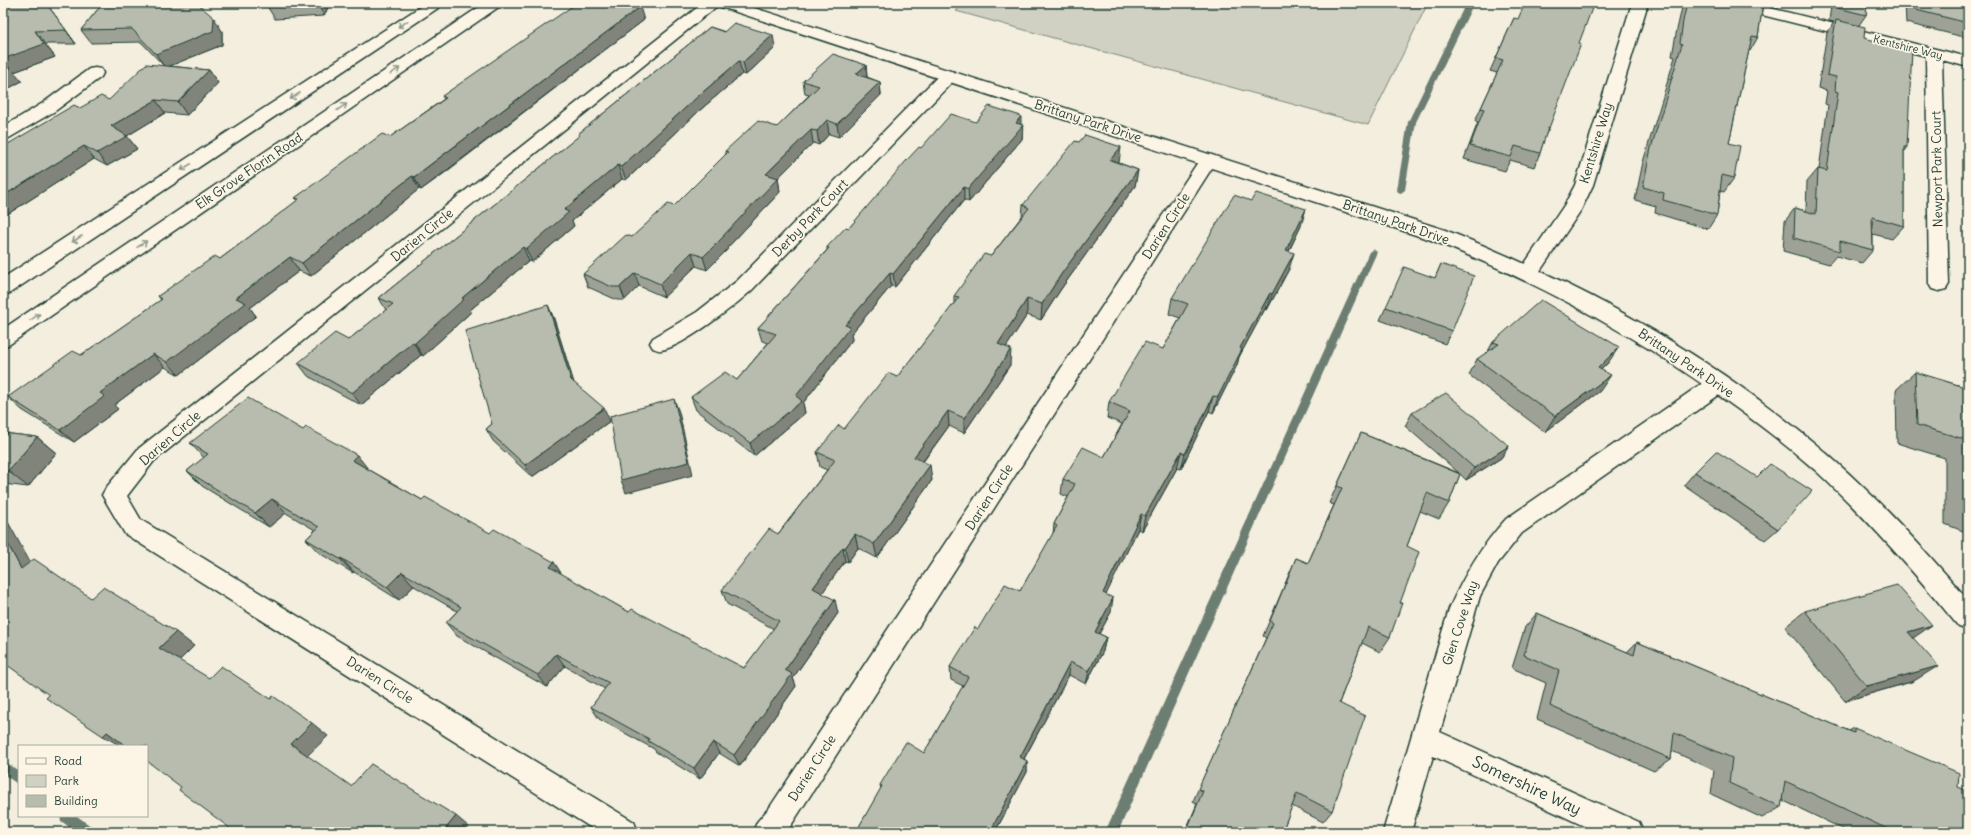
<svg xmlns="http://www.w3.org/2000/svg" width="1971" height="835" font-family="Delius,sans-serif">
<rect width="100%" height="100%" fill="#f3eede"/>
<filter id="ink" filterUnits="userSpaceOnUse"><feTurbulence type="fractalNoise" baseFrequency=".025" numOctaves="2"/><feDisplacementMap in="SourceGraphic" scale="8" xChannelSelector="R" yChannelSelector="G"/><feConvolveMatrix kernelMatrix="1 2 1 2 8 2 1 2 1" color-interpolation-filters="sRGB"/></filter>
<g filter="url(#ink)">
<!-- green -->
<path fill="#d0d1c2" stroke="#78877b" d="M964,3H1428L1368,125L956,11Z"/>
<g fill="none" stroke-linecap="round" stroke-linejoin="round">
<!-- stream -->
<path fill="#6c7d72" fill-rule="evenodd" d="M1466,3H1474L1416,122L1405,190L1401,193L1398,192L1397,190L1408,122Z
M1373,249L1377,252L1118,832H1105L1369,252Z
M3,760L19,771V785L3,774Z
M60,816H77L92,827L93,832H76L61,821Z"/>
<defs>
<path id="street" d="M703,3H721L154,461L127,496L141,520L634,822L638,832H598L125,534L102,495L106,488L138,449Z
M1632,3H1648L1593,185L1581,210L1536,277L1529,279L1522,277L1519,272L1565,204L1575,185Z
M1723,3H1750L1968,57V67L1942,60L1949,284L1946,289L1939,291L1932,289L1929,284L1926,56L1726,6Z
M95,68L101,69L103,73L101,77L55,111L9,138L3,139V127L43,103L89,69Z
M948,71L954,72L956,76L954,80L751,291C734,306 683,347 661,350C659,351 656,349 653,348L650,343L653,338L697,312L737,281L942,72Z
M1208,154L1214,156L1217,160L790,827L786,832H753L757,822L770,807L1202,156Z
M1718,376L1726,378L1729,384L1726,390L1522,533L1498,563L1480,596L1440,732L1639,822L1643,832H1597L1433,756L1411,832H1383L1449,609C1464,575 1481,546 1506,519L1710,378Z"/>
<path id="secondary" d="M715,3H739L1445,230C1575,281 1700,349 1808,438C1867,486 1919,543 1968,600V630L1959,627C1914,572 1867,518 1815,470C1784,443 1751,418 1718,395C1628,331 1534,280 1431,240L718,6Z"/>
<path id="primary" d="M426,3H444L441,6L10,293L3,295V278Z
M485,3H503L500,6L10,344L3,347V329Z"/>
</defs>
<!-- street casing -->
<use href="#street" stroke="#1f3d34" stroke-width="3"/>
<!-- secondary casing -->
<use href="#secondary" stroke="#1f3d34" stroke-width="3"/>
<!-- primary casing -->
<use href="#primary" stroke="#1f3d34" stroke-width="3"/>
<!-- street -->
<use href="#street" fill="#fcf5e5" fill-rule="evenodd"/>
<!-- secondary -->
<use href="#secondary" fill="#fcf5e5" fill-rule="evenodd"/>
<!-- primary -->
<use href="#primary" fill="#fcf5e5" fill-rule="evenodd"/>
</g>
<!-- wall -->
<path fill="#9ea296" stroke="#1f3d34" d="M3,3H49V7L76,44H45L55,57L14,72L22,81L4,91L9,97L3,100Z
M103,3H207L200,6L222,31V45L169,66L209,70L218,83L187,115L165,113L127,136L137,149L107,166L94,159L3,217V147L80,108L109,100L164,66L141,42L91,43L81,30Z
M269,3H330L324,16L275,19L267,6Z
M1683,3H1763L1758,37L1750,51L1749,50L1729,143L1734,178L1724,192L1720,191L1717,215L1708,229L1655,213L1656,206L1635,200L1643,162L1675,57L1672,56L1676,34Z
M1821,3H1867L1866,15L1859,25L1907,147L1904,151V226L1892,239L1873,234V250L1862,263L1836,256L1829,264L1783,251L1785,221L1795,208L1806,211L1807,182L1818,169H1819L1828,105L1825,104L1827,91L1818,88L1827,33L1834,22L1829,21L1831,6Z
M1905,3H1968V38L1906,23Z
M1514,18L1549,128L1545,136L1540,153L1534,167L1510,160L1505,171L1464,159L1478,122L1475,121L1497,73L1490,71Z
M644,20L446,172L421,190L419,189L311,276L299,271L250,308L256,316L179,375L165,367L114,405L118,409L74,442L22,410L8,397L81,355L161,300L158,296L220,259L297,201L295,198L390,137L444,99L442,96Z
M710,27L775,48L746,75L742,74L699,111L626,180L622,179L572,221L574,226L532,262L529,261L470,310L471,312L423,356L421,355L361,405L308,376L298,363L348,340L386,310L379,298L579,136L578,134Z
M866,65L867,77L880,82L881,95L839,137L829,134L819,145L813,143L778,178L780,192L727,248L728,249L707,270L696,266L664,297L639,286L625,300H617L588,287L583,274L674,206L726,155L725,151L777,127L809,95L805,94L803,81Z
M976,122L1023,125L1022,139L969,202L964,200L895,287L891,286L851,334L852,340L803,403L805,413L754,456L696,410L691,397L737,380L768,343L762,341L758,328L827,250V247L849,228L921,148Z
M1119,163L1138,170L1135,186L1061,289L1041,320L1027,315L1006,347L1010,365L964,433L949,426L923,462L932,480L877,558L858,548L848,562L845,561L822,593L838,613L793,678L796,686L740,766L719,753L700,779L656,752L654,749L599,719L591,707L605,689L565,666L547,687L457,636L446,623L457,611L414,586L399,600L354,572L353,573L319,553L306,539L315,530L286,513L269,527L202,486L187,471L204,458L190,443L368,469L422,500L561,574L629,612L744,668L774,629L727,604L722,590L778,534L827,470L820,467L817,452L844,429L897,377L954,304V296L991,256L1022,216L1023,205Z
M1301,226L1289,251V269L1267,310L1265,309L1239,357L1237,365L1213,413L1209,411L1181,469L1177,468L1142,531L1138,529L1106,594L1111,612L1099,634L1106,637L1103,651L1086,684L1069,675L1024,759L1027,761V772L995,832H856L881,789L880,785L924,753L963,686L951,680L950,667L978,629L1020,591L1053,534L1054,524L1068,497L1061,494L1063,479L1104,457L1122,424L1107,418L1109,402L1163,349L1180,318L1169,314L1172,298Z
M1441,264L1452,331L1445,344L1380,320L1386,307L1435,278Z
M548,305L554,319L574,383L610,421L532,477L493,441L486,429L492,424Z
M1493,342L1608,363L1601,370L1600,391L1545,432L1469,375L1477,359L1487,353Z
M1915,372L1968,388V533L1945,524V458L1897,443L1896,390Z
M1412,413L1509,446L1501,458L1466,480L1460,474L1449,503L1439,519L1420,511L1407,546L1400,603L1390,637L1380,652L1362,643L1339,703L1332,811L1323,822L1292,806L1282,832H1185L1197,804L1193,801L1266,638L1263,636L1296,558L1308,563L1334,505L1329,503L1361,433L1459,473L1405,426Z
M3,433L37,437L56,453L28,487L3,484Z
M1695,472L1778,529L1765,540L1684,485Z
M1805,611L1913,638L1914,681L1845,701L1785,627Z
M1537,613L1627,652L1637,642L1849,731L1854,728L1958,787L1968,832H1849L1782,800L1781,807L1762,818L1711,794L1714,770L1672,751L1671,759L1654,771L1537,719L1546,683L1512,668L1525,627Z"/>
<!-- shaded-wall -->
<path fill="#81847a" stroke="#1f3d34" d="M46,3H49V7L76,44Z
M193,3H207L196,7Z
M317,3H330L324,16Z
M640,7L644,20L421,190L414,177Z
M214,18L222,31V45L165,68L156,54Z
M35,31L55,57L14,72L22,81L4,91L9,97L3,100V59Z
M773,35L775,48L746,75L743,62Z
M739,61L742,74L699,111L626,180L621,167L696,98Z
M866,65L867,78L856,74Z
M209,70L218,83L187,115L178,102Z
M880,82L881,95L839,137L837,124Z
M156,100L165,113L127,136L137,149L107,166L97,153L111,126Z
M1021,116V127L1023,125L1022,139L969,202L968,189Z
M827,120L829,134L819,145L817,131Z
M811,130L813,143L778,178L780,192L727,248L728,249L707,270L703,257L723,236L766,174Z
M84,146L94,159L3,217V196Z
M1121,147L1119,163L1108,177L1110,160Z
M618,165L622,179L572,221L574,226L532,262L526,249L564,210Z
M1138,170L1135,186L1061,289L1041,320L1042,304L1062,273Z
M412,176L419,189L311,276L302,263Z
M964,187V200L895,287L893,274Z
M1306,209L1301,226L1281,267L1286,250Z
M523,247L529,261L470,310L471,312L423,356L415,343L462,298Z
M692,252L696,266L664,297L660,284Z
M1294,253L1289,269L1267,310L1272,294Z
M290,257L299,271L250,308L256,316L179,375L167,362L236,298Z
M635,273L639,286L625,300L620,287Z
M890,273L891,286L851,334L852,340L803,403L805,413L754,456L750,443L845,325Z
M1270,293L1265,309L1239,357L1237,365L1213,413L1218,397L1240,348Z
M1027,299V315L998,360V344Z
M548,305L554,319L577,393L571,380Z
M413,342L421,355L361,405L352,393Z
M1619,347L1608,363L1587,383L1598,368Z
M1011,349L1010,365L964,433V418Z
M153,354L165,367L114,405L118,409L74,442L60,430L100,393Z
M1611,375L1600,391L1545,432L1555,416Z
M1213,396L1209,411L1181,469L1185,454Z
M674,399L679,412L693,475L626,493L621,480Z
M604,408L610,421L532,477L525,465Z
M948,411L949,426L915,472L914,457Z
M37,437L56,453L28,487L8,471Z
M1509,446L1501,458L1466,480L1474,468Z
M1181,452L1177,468L1142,531L1145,516Z
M357,455L369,470L352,460Z
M930,465L932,480L877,558L874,544Z
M272,499L286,513L269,527L255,513Z
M3,513L42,584L21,569L3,535Z
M1141,514L1138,529L1100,607L1103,593Z
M855,534L858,548L848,562L845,548Z
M843,547L845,561L816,602L813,588Z
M341,558L354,572L353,573L340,559Z
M554,562L563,576L550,567Z
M402,572L414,586L399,600L387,587Z
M1113,598L1111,612L1093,645L1095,632Z
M835,600L838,613L793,678L796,686L740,766L734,755L785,670Z
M1932,625L1909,641L1908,632Z
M176,632L194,646L178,662L159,648Z
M1106,637L1103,651L1086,684L1089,671Z
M556,654L565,666L547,687L538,675Z
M1070,662L1069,675L1019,768L1020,757Z
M1938,666L1914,681L1845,701L1867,686Z
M312,723L328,736L307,756L291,744Z
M107,732L127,746H121L103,736Z
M713,742L719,753L700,779L694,768Z
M1027,761V772L995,832H990Z
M456,816L469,827L465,832H443Z"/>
<!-- building -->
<path fill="#b8bcae" stroke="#1f3d34" d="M3,3H46L66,30L35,31L44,44L3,59Z
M103,3H197L214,18L213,31L156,54L132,29L81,30Z
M269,3H316L267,6Z
M577,3H630L640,7L439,158L414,177L412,176L302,263L290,257L236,298L246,303L167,362L153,354L100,393L105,396L60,430L8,397L73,351L81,355L162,299L158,296L215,256L220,259L299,199L295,198L382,134L390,137L446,98L442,96Z
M1525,3H1594L1579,43L1581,44L1549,128H1548L1540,153L1515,146L1511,157L1470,146L1484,109L1481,108L1503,60L1496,58L1514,18L1518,19Z
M1687,3H1763L1758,37L1752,36L1729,143L1740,146L1734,178L1722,175L1717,215L1663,200L1664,193L1643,187L1651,148L1682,44L1680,43L1683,21Z
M1839,3H1867L1866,15L1838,8Z
M1915,3H1968V23L1916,10Z
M1836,20L1865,27L1864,38L1912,50L1907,147H1904V226L1872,217L1873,250L1840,241V251L1794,238L1795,208L1816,214L1818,169L1827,171L1838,92L1835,91L1836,77L1827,75Z
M734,23L773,35L743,62L739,61L696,98L621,167L618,165L564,210L569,212L526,249L523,247L462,298L464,299L415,343L413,342L352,393L298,363L335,333L348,340L393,304L379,298L580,135L578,134L710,27L724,32Z
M833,54L866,65L856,74L880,82L837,124L827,120L817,131L811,130L766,174L778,178L723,236H724L703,257L692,252L660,284L635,273L620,287H612L583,274L626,235L632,237L668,204L674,206L728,152L725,151L758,121L777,127L819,86L803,81Z
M3,64L11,68L3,72Z
M146,64L209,70L178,102L156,100L111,126L127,136L97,153L84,146L3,196V147L74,105L80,108L101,96L109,100Z
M989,106L1021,116L1016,123L1023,125L968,189L964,187L893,274L890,273L845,325L850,327L796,396L802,401L750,443L691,397L725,372L737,380L776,334L758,328L829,248L827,247L846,227L849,228L906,161L919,147L921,148L951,114L976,122Z
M1085,135L1121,147L1110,160L1138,170L1062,273L1042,304L1027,299L998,344L1011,349L964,418L948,411L914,457L930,465L874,544L855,534L845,548L843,547L813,588L835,600L785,670L792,674L734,755L713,742L694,768L648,741L649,739L591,707L609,683L556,654L538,675L446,623L461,607L402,572L387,587L341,558L340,559L306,539L319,527L272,499L255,513L187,471L208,454L190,443L248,398L303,430L306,427L357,455L352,460L422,500L425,497L490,533L494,529L554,562L550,567L629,612L632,609L744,668L779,621L722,590L769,529L778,534L835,460L817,452L839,425L844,429L888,373L897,377L959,297L954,296L984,254L991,256L1029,208L1023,205L1075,141L1079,142Z
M1256,193L1306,209L1286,250L1294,253L1272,294L1270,293L1240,348L1242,349L1218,397L1213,396L1185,454L1181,452L1145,516L1141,514L1103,593L1113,598L1095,632L1106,637L1089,671L1070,662L1020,757L1027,761L990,832H856L882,786L880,785L906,742L924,753L968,677L950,667L975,627L978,629L1005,584L1020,591L1057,526L1054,524L1075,484L1063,479L1083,447L1104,457L1130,411L1109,402L1145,342L1163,349L1188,304L1172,298L1234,195L1251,201Z
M1441,264L1474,276L1452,331L1386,307L1404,267L1435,278Z
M1541,300L1619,347L1598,368L1611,375L1555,416L1477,359L1499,344L1493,342Z
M548,305L571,380L604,408L525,465L486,429L492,424L465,331Z
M1915,372L1968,388V508L1967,507V440L1917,425Z
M1446,393L1509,446L1474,468L1412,413Z
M674,399L689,462L621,480L610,416Z
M3,433L37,437L8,471H3Z
M1361,433L1460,474L1449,503L1427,493L1407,546L1419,552L1400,603H1402L1390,637L1368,627L1339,703L1365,716L1332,811L1297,793L1282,832H1186L1203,791L1198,789L1273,623L1270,621L1296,558L1308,563L1342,488L1337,486Z
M1716,451L1757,477L1770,464L1812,491L1778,529L1695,472Z
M3,535L21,569L34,559L91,598L103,587L176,632L159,648L209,678L221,666L271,699L273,696L312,723L291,744L351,786L371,764L456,816L443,832H235L179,790L181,787L147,761V746H126L107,732L103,736L46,698L49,695L3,662Z
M1897,585L1932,625L1908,632L1938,666L1867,686L1805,611Z
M1537,613L1634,655L1637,642L1854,733V728L1959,773L1958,787L1968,791V832H1894L1785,781L1781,807L1729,783L1732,758L1674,733L1671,759L1550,706L1559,670L1524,655Z"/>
<!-- one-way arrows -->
<defs><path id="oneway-shaft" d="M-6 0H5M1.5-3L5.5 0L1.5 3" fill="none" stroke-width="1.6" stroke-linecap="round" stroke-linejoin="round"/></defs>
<g stroke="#8e998c">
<use href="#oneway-shaft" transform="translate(403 24) rotate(147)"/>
<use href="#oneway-shaft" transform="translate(395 71) rotate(-34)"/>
<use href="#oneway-shaft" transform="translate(295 96) rotate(147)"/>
<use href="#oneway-shaft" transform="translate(342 107) rotate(-34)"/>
<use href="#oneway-shaft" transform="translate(186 167) rotate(147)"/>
<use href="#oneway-shaft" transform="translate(77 239) rotate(147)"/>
<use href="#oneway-shaft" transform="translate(142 244) rotate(-34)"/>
<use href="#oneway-shaft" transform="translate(35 317) rotate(-34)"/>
</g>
</g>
<g text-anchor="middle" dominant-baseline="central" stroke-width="3.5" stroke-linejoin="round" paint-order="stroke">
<!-- far-street labels -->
<g font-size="11" fill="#1f3d34" stroke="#fcf5e5">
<text transform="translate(1908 47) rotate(14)">Kentshire Way</text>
</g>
<!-- street labels -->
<g font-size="13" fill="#1f3d34" stroke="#fcf5e5">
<text transform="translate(1088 121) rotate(18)">Brittany Park Drive</text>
<text transform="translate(1596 143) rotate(-73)">Kentshire Way</text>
<text transform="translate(1937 169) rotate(-91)">Newport Park Court</text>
<text transform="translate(249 171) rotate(-34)">Elk Grove Florin Road</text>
<text transform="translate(810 218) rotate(-46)">Derby Park Court</text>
<text transform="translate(1396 222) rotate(19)">Brittany Park Drive</text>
<text transform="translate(1166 226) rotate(-57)">Darien Circle</text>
<text transform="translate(422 235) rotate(-39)">Darien Circle</text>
<text transform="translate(1686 363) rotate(34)">Brittany Park Drive</text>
<text transform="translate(170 438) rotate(-41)">Darien Circle</text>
<text transform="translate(989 497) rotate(-57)">Darien Circle</text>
<text transform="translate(1460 623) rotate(-72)">Glen Cove Way</text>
<text transform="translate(380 680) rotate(32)">Darien Circle</text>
<text transform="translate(812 768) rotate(-57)">Darien Circle</text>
</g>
<!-- near-street labels -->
<g font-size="16" fill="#1f3d34" stroke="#fcf5e5">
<text transform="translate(1527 785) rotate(25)">Somershire Way</text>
</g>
</g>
<!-- margin -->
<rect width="1971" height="835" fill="none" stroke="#fcf5e5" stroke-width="16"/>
<rect x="8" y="8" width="1955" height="819" fill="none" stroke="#1f3d34" stroke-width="1.5" filter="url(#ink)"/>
<!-- legend -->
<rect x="18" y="745" width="130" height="72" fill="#fcf5e5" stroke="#a4ab9e"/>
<rect x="26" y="758" width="20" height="6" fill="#fcf5e5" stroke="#a4ab9e"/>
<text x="54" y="765" font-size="12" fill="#1f3d34">Road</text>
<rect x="26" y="775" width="20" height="12" fill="#d0d1c2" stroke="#a4ab9e"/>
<text x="54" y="785" font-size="12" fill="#1f3d34">Park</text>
<rect x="26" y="795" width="20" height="12" fill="#b8bcae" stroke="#a4ab9e"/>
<text x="54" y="805" font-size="12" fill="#1f3d34">Building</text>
</svg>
